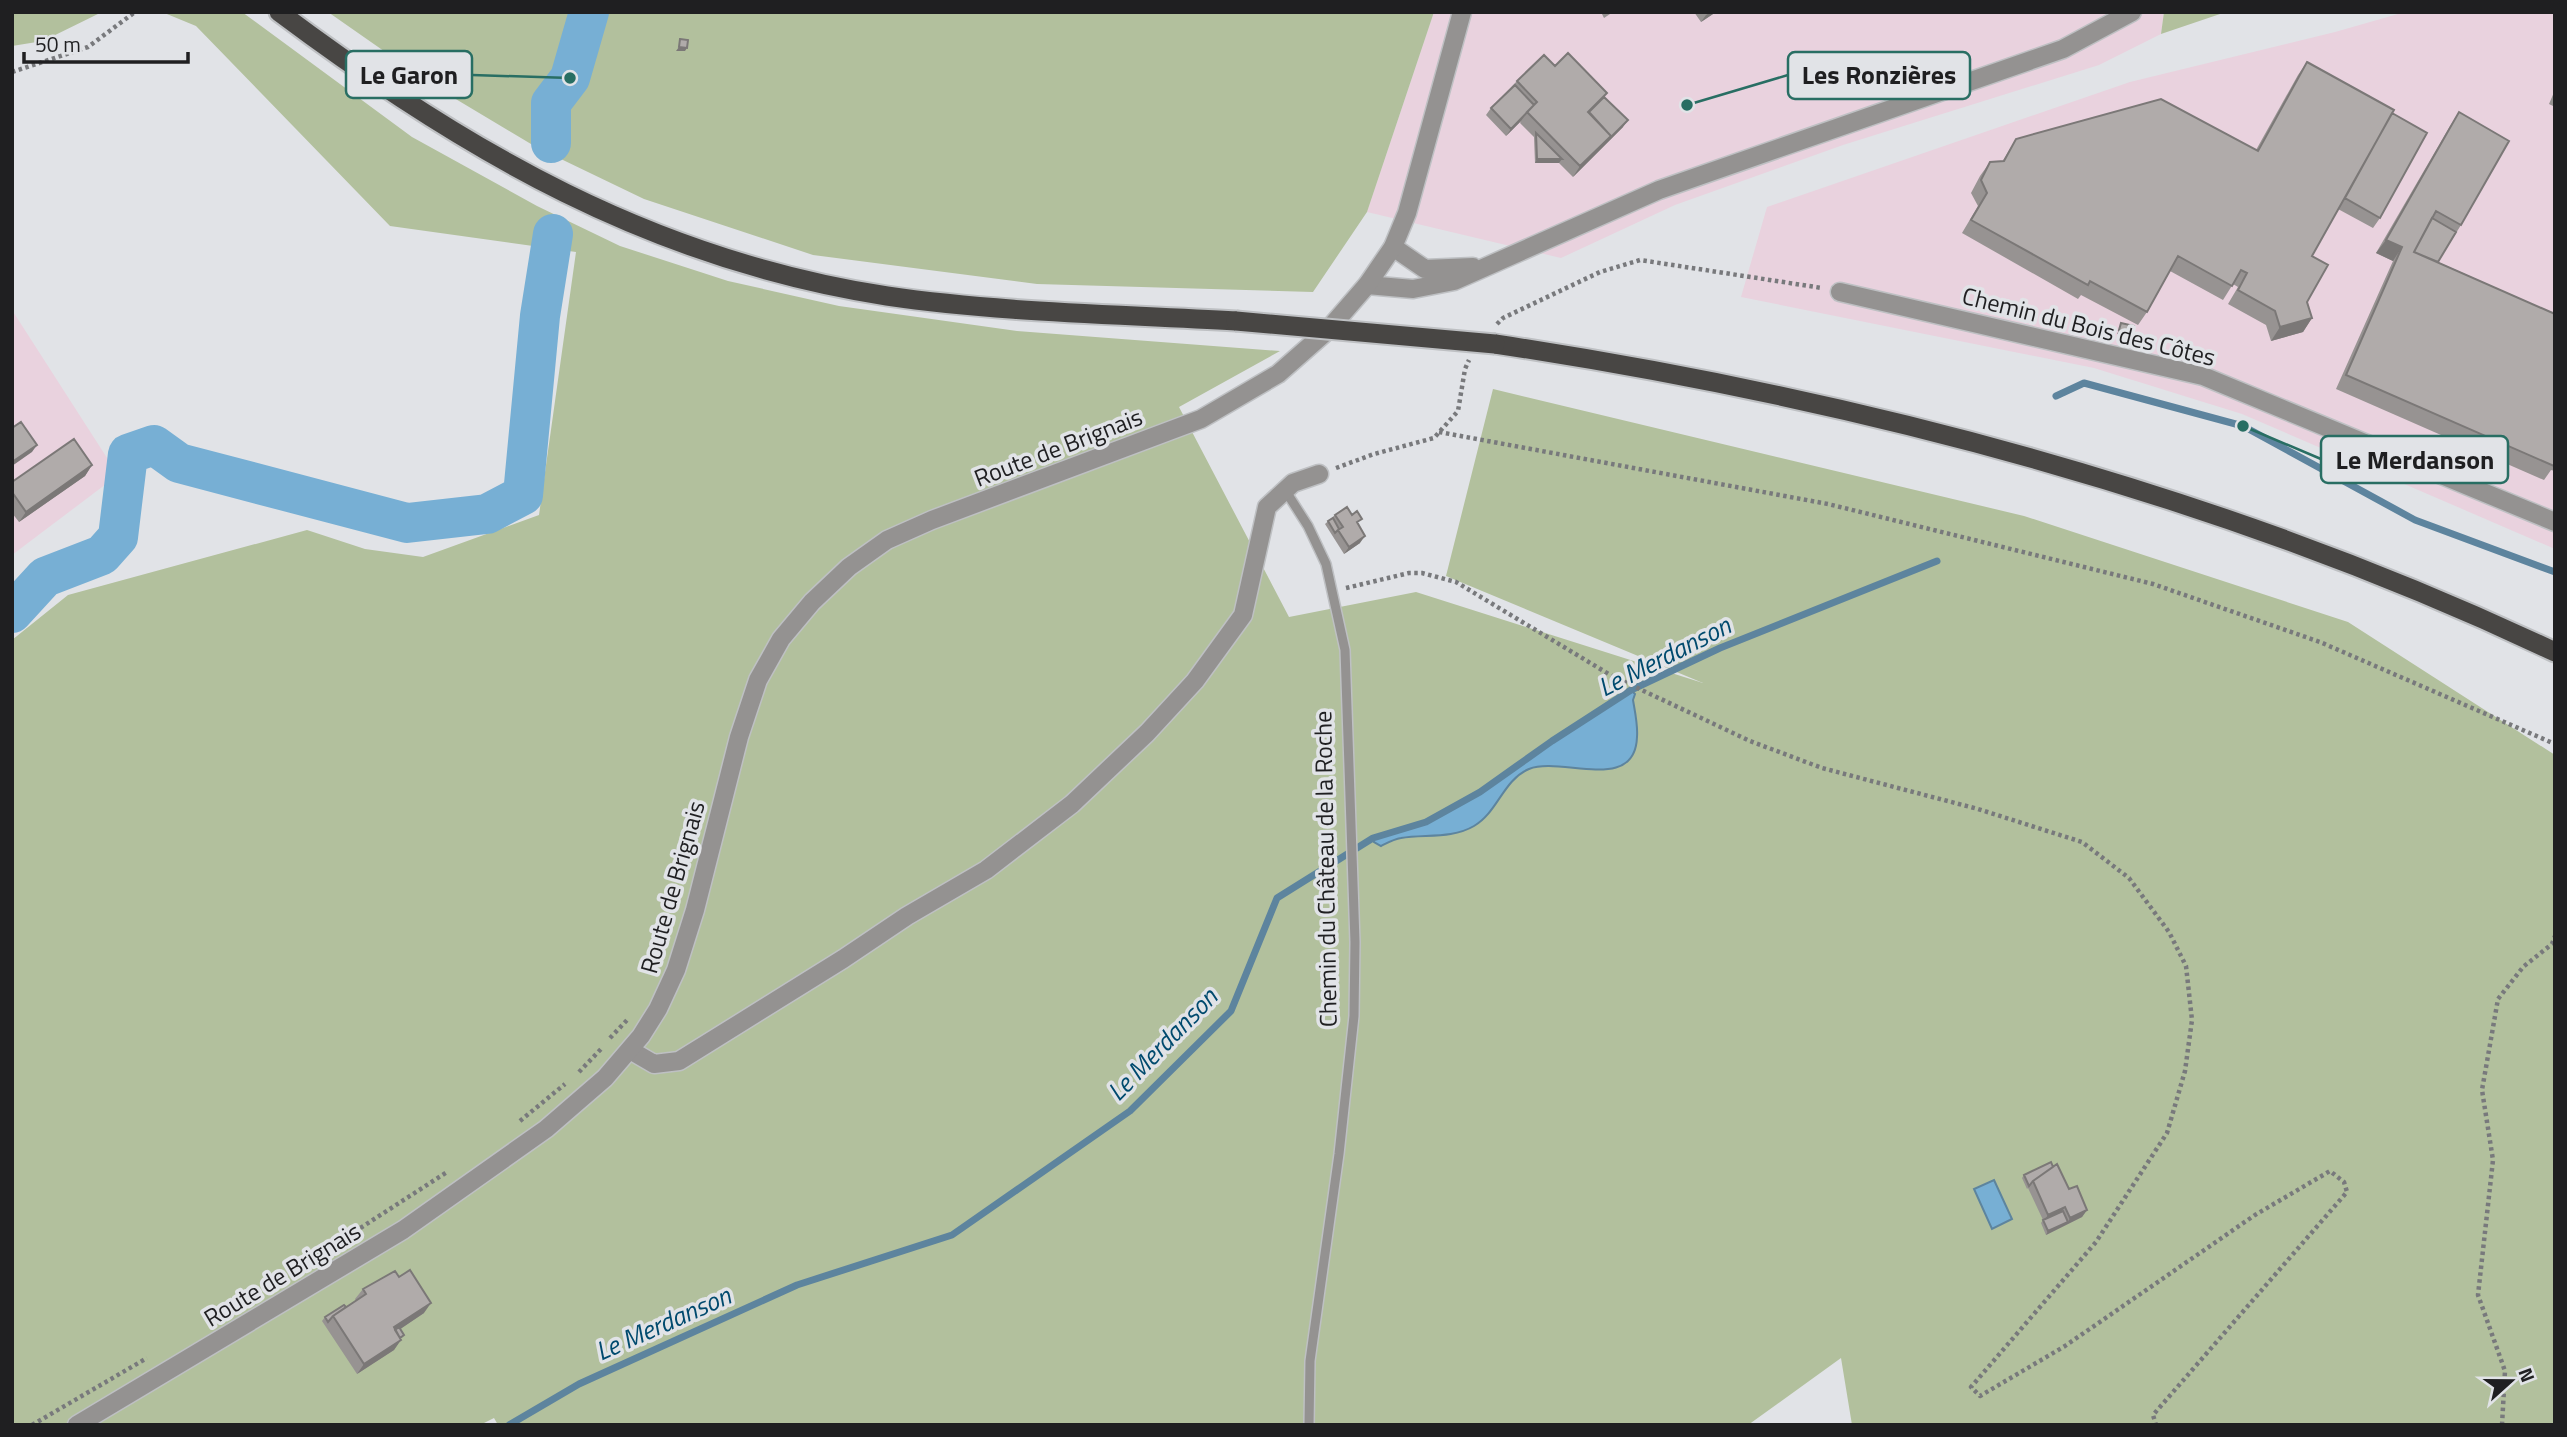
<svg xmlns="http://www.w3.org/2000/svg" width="2567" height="1437" font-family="'Titillium Web',sans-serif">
<rect width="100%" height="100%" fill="#e1e3e7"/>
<!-- industrial -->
<path fill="#e9d2de" d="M1434,12H2164L2161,34L2099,65L1843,145L1675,205L1561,258L1367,212Z
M2405,12H2555V549L2242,414L2094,368L1741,297L1767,207L2130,82L2335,32Z
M12,310L118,475L12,555Z"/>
<!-- green -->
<path fill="#b2c09d" d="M12,12H102L43,41L12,46Z
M162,12H242L412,137L537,206L620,246L728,281L839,306L1017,331L1280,351L1179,407L1289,617L1416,592L1703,683L1446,576L1493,389L2024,516L2348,622L2555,755V1425H1852L1841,1358L1748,1425H498L494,1418L480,1425H12V640L68,595L307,530L365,549L423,557L539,515L576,252L390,226L196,26Z
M328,12H1434L1367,212L1313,292L1037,284L813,255L644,199L536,147L434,86Z
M2164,12H2226L2161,34Z"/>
<!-- water -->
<path fill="#77afd4" stroke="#5d849e" stroke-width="2" d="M1631,690L1635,694L1633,700C1635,712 1638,725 1637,737C1635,794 1561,756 1529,769C1503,780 1498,812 1474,826C1452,839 1425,834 1401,838C1394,839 1387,843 1381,846L1374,842L1373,838L1426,822L1480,792L1552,741Z
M1994,1180L2012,1219L1992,1229L1974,1189Z"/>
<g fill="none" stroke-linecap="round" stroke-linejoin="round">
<!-- stream -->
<path stroke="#5d849e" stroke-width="7" d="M2056,396L2084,383L2243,426L2415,520L2555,572
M509,1425L579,1384L797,1285L952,1235L1130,1111L1231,1011L1277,898L1373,838L1426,822L1480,792L1552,741L1631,690L1720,648L1937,561"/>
<!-- river -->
<path stroke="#77afd4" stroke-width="40" d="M551,143V103L570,78L589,12
M12,613L45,577L102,555L118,537L128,454L154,445L179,463L407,523L487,514L523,495L540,316L553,234"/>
<defs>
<path id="service" d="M1285,490L1308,526L1326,564L1345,650L1355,942L1354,1016L1339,1154L1310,1361L1309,1425"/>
<path id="minor" d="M1393,247L1425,269L1473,267
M1367,285L1413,289L1454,281L1659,190L2063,49L2132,12
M1840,292L2203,376L2555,522
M630,1050L654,1064L679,1061L843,959L907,916L986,870L1072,804L1147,733L1195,681L1243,615L1267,507L1293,483L1319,474"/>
<path id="tertiary" d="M77,1425L403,1230L546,1129L605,1078L641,1036L658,1009L676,970L695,910L739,737L758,680L781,639L812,602L849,567L887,540L932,520L1201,419L1278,374L1328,330L1367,285L1393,247L1407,213L1462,12"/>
<path id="trunk" d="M279,12C466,152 653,260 887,296C1003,313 1120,314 1236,321
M1495,344C1859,399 2221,494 2555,652"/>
</defs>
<!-- service casing -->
<use href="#service" stroke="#bec0c3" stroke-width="12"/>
<!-- minor casing -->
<use href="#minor" stroke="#bec0c3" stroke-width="21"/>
<!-- tertiary casing -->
<use href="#tertiary" stroke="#bec0c3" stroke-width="21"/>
<!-- trunk casing -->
<use href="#trunk" stroke="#bec0c3" stroke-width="23"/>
<!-- path -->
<path stroke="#78797c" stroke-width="4.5" stroke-dasharray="3.5 3.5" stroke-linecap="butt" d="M12,72L88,47L135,12
M1497,324L1503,318L1600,272L1640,260L1822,288
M1439,432L1828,504L2153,584L2320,642L2555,744
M1336,468L1374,454L1434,438L1458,411L1465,369L1469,360
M1346,588L1409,573H1422L1456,582L1612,676L1750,741L1822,768L1978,809L2082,842L2129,878L2169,932L2186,966L2192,1020L2185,1071L2167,1133L2096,1242L1971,1387L1980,1396L2065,1346L2255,1215L2330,1171L2344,1182L2347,1192L2153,1415L2156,1425
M610,1038L628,1019
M579,1072L602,1048
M520,1121L565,1084
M331,1247L447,1172
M32,1425L147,1358
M2502,1425L2505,1371L2478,1295L2493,1160L2482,1090L2498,999L2523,967L2552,944L2555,936"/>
<!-- service -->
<use href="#service" stroke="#949291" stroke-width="9"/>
<!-- minor -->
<use href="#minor" stroke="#949291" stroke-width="18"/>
<!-- tertiary -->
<use href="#tertiary" stroke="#949291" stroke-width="18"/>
<!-- trunk -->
<use href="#trunk" stroke="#484644" stroke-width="19"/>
<defs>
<path id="trunk-bridge" d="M1236,321L1495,344"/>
</defs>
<!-- trunk-bridge casing -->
<use href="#trunk-bridge" stroke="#bec0c3" stroke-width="23" stroke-linecap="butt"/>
<!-- trunk-bridge -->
<use href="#trunk-bridge" stroke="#484644" stroke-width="19"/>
</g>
<!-- wall -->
<path fill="#979392" d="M1601,12H1613L1604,18Z
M1694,12H1716L1701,22Z
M2307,62L2392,113L2380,218L2373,228L2338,209L2312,256L2307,302L2312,318L2303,332L2271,341L2266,325L2228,304L2238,287L2233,284L2223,300L2170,271L2147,312L2138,325L2081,295L2078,299L1962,233L1978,206L1971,193L1980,176L1990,162H2002L2016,139L2256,150L2298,75Z
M1555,66L1604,97L1623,127L1573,177L1559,163H1535L1534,137L1520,123L1521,121L1506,136L1486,115L1491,108L1517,81Z
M2555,90V107L2549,104Z
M2459,112L2461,225L2438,262L2555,314V471L2551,470L2544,480L2336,389L2393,261L2376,253L2450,126Z
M92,465L85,476L19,522L12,513V482Z
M1335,515L1358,524L1360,543L1344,554L1325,524Z
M2053,1167L2069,1189L2087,1210L2082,1217L2046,1235L2041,1223L2043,1220L2028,1188L2027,1189L2022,1178L2024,1175Z
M363,1289L424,1313L400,1329L401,1339L394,1350L357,1374L322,1321L325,1317L346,1307L356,1301L355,1299Z"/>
<!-- shaded-wall -->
<path fill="#7b7877" d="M1711,12H1716L1701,22L1706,15Z
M679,47L687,48L685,51H676Z
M1526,114L1521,121L1506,136L1511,129Z
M1628,120L1623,127L1573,177L1580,166Z
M1537,159H1562L1559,163H1535Z
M2386,240L2402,247L2393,261L2376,253Z
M2312,318L2303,332L2271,341L2280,327Z
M2119,330L2133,334L2130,337L2117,334Z
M37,445L32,452L12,466V462Z
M92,465L85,476L19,522L26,512Z
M1365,536L1360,543L1344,554L1349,547Z
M2065,1207L2060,1214L2043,1222L2048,1215Z
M2087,1210L2082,1217L2046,1235L2048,1231L2068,1222L2070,1218Z
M431,1303L424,1313L390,1336L394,1327Z
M401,1340L394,1350L357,1374L364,1364Z"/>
<!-- building -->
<path fill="#b0abaa" stroke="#7b7877" stroke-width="2" d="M680,39L688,40L687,48L679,47Z
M1568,53L1607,93L1588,112L1611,136L1580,166L1527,112L1537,102L1517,81L1544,55L1555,66Z
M2307,62L2394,110L2312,256L2328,265L2307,302L2312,318L2280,327L2275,311L2238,290L2247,273L2241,270L2232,286L2178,256L2147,312L2090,281L2088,285L1971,220L1987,193L1981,180L1990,162L2004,161L2016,139L2161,99L2258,151Z
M1515,85L1534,105L1511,129L1491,108Z
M1604,97L1628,120L1609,139L1611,136L1589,112Z
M2459,112L2509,141L2461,225L2436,211L2414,252L2555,314L2554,466L2346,375L2402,247L2386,240Z
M2392,113L2427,133L2380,218L2345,198Z
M1536,133L1562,159H1537Z
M2432,218L2456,232L2438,262L2414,252Z
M2121,323L2134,326L2133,334L2119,330Z
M21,422L37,445L12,462V428Z
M74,439L92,465L26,512L12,492V482Z
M1347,507L1352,515L1357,511L1362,519L1357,522L1365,536L1349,547L1338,530L1343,527L1335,515Z
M1333,518L1339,529L1335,533L1328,521Z
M2051,1162L2053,1167L2033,1181L2029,1186L2024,1175Z
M2057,1164L2069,1189L2077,1186L2087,1210L2070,1218L2065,1207L2048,1215L2033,1181Z
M2063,1211L2068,1222L2048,1231L2043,1220Z
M410,1270L431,1303L394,1327L401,1340L364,1364L333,1316L366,1294L363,1289L395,1271L399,1277Z
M344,1305L346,1307L333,1316L328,1322L325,1317Z
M399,1327L404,1335L400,1338L395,1330Z"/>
<g text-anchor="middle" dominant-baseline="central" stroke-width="7" stroke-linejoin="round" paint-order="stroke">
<!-- street labels -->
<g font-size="24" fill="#1f1f21" stroke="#e1e3e7">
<text transform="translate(2089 326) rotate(14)">Chemin du Bois des Côtes</text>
<text transform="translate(1058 447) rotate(-21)">Route de Brignais</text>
<text transform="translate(1325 869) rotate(-91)">Chemin du Château de la Roche</text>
<text transform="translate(672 887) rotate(-74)">Route de Brignais</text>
<text transform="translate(282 1274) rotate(-31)">Route de Brignais</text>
</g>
<!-- water labels -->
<g font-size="26" font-style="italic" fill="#004a6e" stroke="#e1e3e7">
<text transform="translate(1664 656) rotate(-27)">Le Merdanson</text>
<text transform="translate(1162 1044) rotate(-46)">Le Merdanson</text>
<text transform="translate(663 1323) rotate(-24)">Le Merdanson</text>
</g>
</g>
<!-- callouts -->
<path fill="none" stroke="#286e63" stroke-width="2.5" d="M570 78L472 75M1687 105L1788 75M2243 426L2321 459"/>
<g fill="#286e63" stroke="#e1e3e7" stroke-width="2.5">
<circle cx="570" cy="78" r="7"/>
<circle cx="1687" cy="105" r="7"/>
<circle cx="2243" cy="426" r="7"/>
</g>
<g fill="#e1e3e7" stroke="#286e63" stroke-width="2.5">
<rect x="346" y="51" width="126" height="47" rx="7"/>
<rect x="1788" y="52" width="182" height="47" rx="7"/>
<rect x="2321" y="436" width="187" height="47" rx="7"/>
</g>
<g font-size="26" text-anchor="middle" font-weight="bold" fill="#1f1f21">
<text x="409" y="84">Le Garon</text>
<text x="1879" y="84">Les Ronzières</text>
<text x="2415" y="469">Le Merdanson</text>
</g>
<!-- border -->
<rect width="2567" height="1437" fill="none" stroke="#1f1f21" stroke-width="28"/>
<!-- north arrow -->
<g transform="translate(2511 1381) rotate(69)" stroke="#e1e3e7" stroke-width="5" paint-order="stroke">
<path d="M0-5L12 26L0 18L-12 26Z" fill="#1f1f21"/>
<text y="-10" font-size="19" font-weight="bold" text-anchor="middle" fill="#1f1f21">N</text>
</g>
<!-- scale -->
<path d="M24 52v10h164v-10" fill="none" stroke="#1f1f21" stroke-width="3.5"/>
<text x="35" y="52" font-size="21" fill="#1f1f21" stroke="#e1e3e7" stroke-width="5" paint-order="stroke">50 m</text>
</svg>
